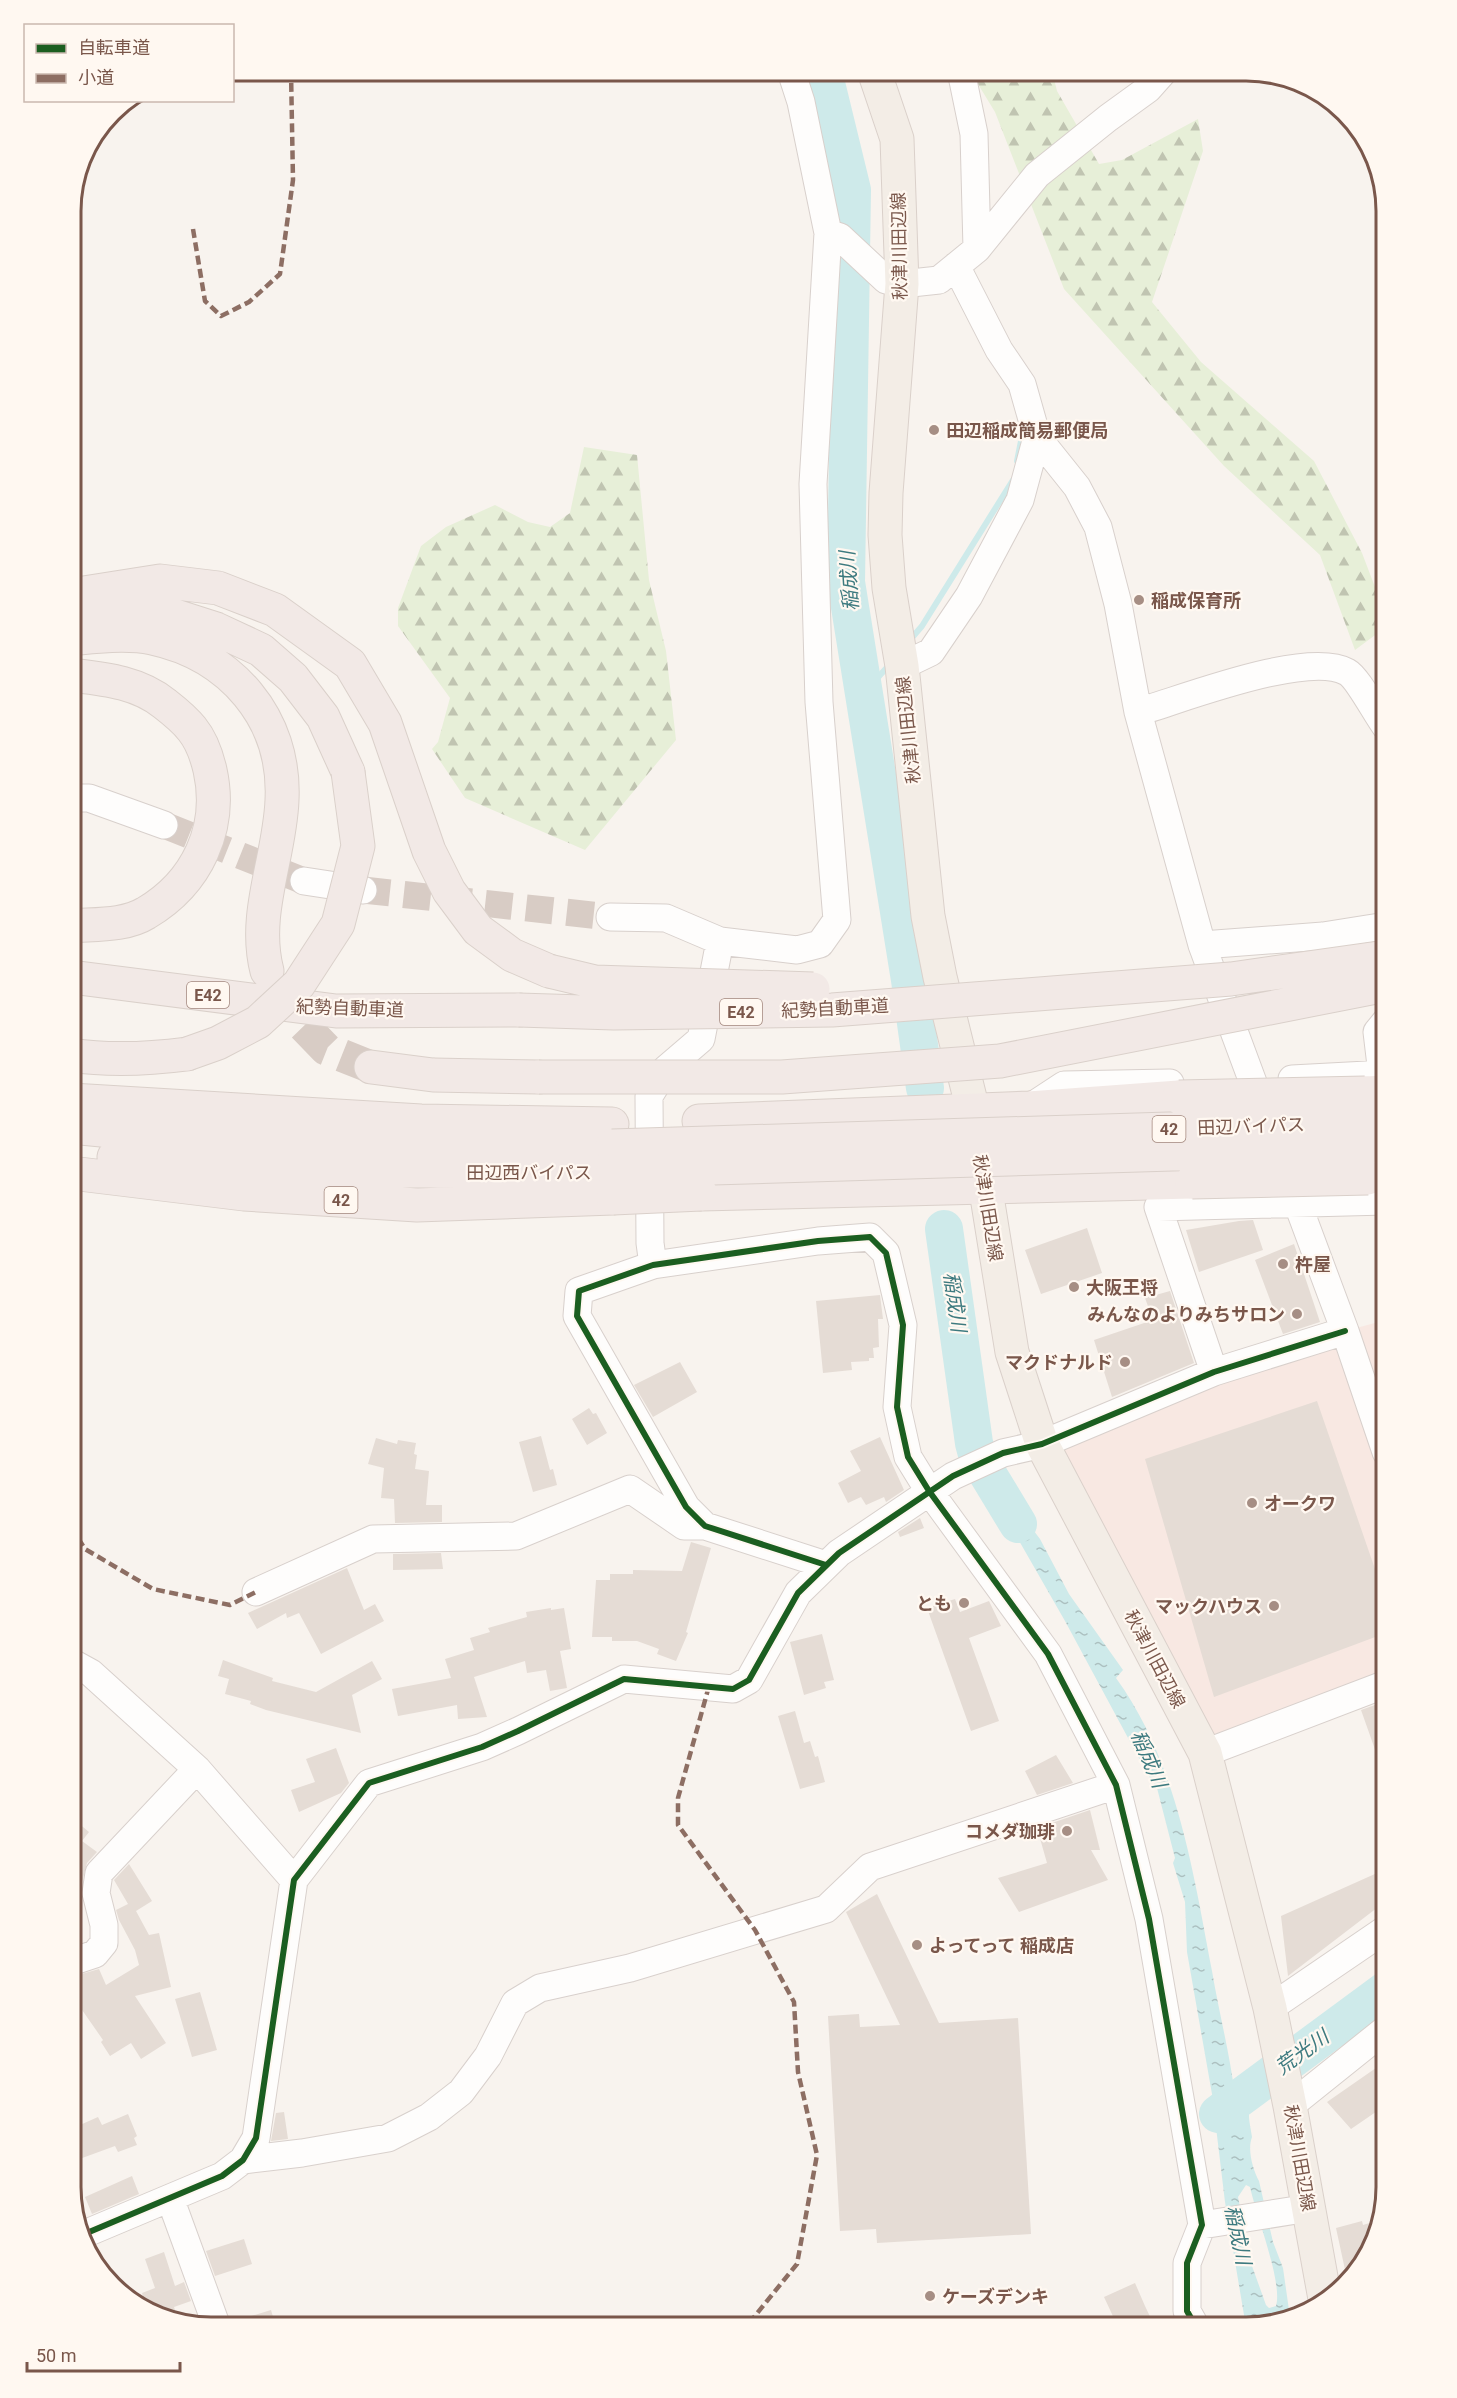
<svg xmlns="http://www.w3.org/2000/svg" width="1457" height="2398" font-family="Roboto,'Noto Sans JP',sans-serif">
<defs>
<pattern id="forest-firs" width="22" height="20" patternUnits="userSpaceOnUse" patternTransform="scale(1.5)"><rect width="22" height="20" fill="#e7efd8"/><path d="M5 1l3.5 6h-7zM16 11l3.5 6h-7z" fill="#c0c4b1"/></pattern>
<pattern id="water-ripples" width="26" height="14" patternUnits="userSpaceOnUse" patternTransform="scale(1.5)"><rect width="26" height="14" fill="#ceeaea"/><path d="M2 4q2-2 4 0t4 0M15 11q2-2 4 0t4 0" fill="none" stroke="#acc0c0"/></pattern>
</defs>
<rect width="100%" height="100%" fill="#f8f3ee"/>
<!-- commercial -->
<path fill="#f8e8e2" d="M1386,1320V1684L1205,1753L1042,1444L1345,1331Z"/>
<!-- forest -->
<path fill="url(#forest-firs)" d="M970,71H1052L1057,91L1099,164L1122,160L1198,119L1203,151L1152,302L1201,362L1314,461L1362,553L1386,616V627L1355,650L1320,555L1224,466L1064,289L995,112Z
M584,447L637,455L649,580L666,651L676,740L585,850L465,798L432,749L438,742L450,698L398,626V608L421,546L446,527L495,505L528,522L550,527L570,513Z"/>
<!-- water -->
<path fill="url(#water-ripples)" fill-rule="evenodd" d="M994,1478L1040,1539L1069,1594L1123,1670L1116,1678C1177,1762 1193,1871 1212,1971C1219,2013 1230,2054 1235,2096L1239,2103L1244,2101L1251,2073H1254L1258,2093C1245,2110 1249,2117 1252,2137C1247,2150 1253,2170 1259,2181L1273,2242L1283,2268L1290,2317L1246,2327L1225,2202L1212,2094L1187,1952L1185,1902L1173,1863L1175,1858L1157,1788L1148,1775L1065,1621L986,1483ZM1246,2185L1250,2187C1256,2215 1283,2283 1276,2306L1269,2308L1266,2305L1252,2266L1238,2197Z"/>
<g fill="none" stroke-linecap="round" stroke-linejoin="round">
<!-- stream -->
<path stroke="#ceeaea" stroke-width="6" d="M1017,461L1021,441
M910,640L922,626L1013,480
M864,693L890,664"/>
<!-- river -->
<path stroke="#ceeaea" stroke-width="38" d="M823,71L852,190L846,582L910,980L925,1088
M944,1229L974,1443L978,1458L1018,1524
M1218,2114L1386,1990"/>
</g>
<!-- building -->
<path fill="#e5dcd5" d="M1253,1220L1263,1250L1199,1272L1186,1230L1239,1221Z
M1087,1228L1102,1273L1041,1294L1025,1250Z
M1294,1244L1320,1322L1283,1334L1255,1260Z
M1170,1291L1194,1363L1112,1397L1094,1340L1153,1320L1145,1298Z
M880,1295L883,1319H878L879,1347L873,1348L874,1358H869V1361L851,1362L852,1370L823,1373L816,1301Z
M680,1362L697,1392L653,1417L634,1385Z
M1317,1401L1386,1601V1633L1214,1697L1145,1459Z
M589,1408L593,1414L596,1413L607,1433L587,1445L572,1419Z
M541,1436L550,1470L553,1469L557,1485L533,1492L519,1442Z
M880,1437L904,1490L886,1502L884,1497L866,1505L861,1497L848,1503L838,1483L861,1471L850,1451Z
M376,1438L397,1444L398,1440L416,1443L414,1454L417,1455L415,1469L429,1471L426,1505H442V1522L395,1523L394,1499L381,1498L384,1468L368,1464Z
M920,1518L924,1528L900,1537L898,1532Z
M691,1542L711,1548L686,1632L688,1633L676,1661L657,1654L659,1649L637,1641H612V1637H592L596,1580H610V1574H633V1570L682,1571Z
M441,1553L443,1569L393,1570V1554Z
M347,1568L364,1610L375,1604L384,1621L321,1654L299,1613L287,1618L286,1613L257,1629L248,1613Z
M955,1599L960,1612L989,1601L1001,1626L969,1638L999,1721L971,1731L927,1608Z
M551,1608V1610L564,1608L571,1649L560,1651L567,1688L550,1691L546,1670L527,1673L525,1661L474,1677L487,1717L458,1719L457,1705L398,1716L392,1689L451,1678L445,1659L474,1650L470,1638L490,1632L488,1628L527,1617L526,1612Z
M822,1634L834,1680L824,1682L826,1688L804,1695L790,1642Z
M223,1660L273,1678L272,1681L316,1692L372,1661L382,1679L352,1695L361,1733L266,1710L250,1704L251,1701L225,1694L229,1679L218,1676Z
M1386,1701V1774L1384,1775L1361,1710Z
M795,1711L804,1743L810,1741L815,1757L818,1756L825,1782L800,1789L778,1716Z
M336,1748L349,1783L341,1793L299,1812L291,1790L315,1782L306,1759Z
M1056,1755L1073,1783L1037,1795L1025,1771Z
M1090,1810L1100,1850H1091L1108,1880L1019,1912L998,1878L1047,1863L1037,1828Z
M71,1817L89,1832L82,1841L97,1852L87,1863L81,1886L71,1899Z
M129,1864L152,1901L136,1911L149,1935L159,1933L171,1987L135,1996L166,2043L141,2059L131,2043L110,2056L101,2042L103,2040L80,2007L71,2011V1977L99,1969L106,1985L139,1965L135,1950L119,1920L116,1910L128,1904L114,1880Z
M1386,1869V1901L1288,1976L1281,1916Z
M877,1894L939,2023L1018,2018L1031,2234L877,2243L876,2229L840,2231L828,2016L859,2014L860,2027L900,2025L846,1912Z
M200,1992L217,2050L192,2057L175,1999Z
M1386,2061V2105L1351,2129L1327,2102Z
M284,2112L288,2139L271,2141L276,2113Z
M128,2114L137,2136L134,2138L137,2145L118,2152L115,2146L74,2161L70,2153L71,2129L98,2117L102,2125Z
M132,2176L139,2194L92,2214L85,2197Z
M1362,2221L1363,2225L1376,2221L1363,2265L1347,2279L1336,2228Z
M244,2239L252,2264L215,2276L206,2251Z
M164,2252L175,2286L184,2282L191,2301L174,2307L178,2319L147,2309L142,2293L155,2288L145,2259Z
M1135,2283L1145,2306L1155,2327H1118L1104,2297Z
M271,2310L276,2327H232V2322Z"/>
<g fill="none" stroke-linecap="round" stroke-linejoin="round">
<!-- minor-tunnel -->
<path stroke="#d8ccc5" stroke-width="27" stroke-dasharray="27 14" stroke-linecap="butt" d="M164,825L304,881
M363,890L610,917"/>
<!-- highway-tunnel -->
<path stroke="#d8ccc5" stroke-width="33" stroke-dasharray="33 16" stroke-linecap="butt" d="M276,986L294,1016L326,1049L371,1067"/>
<defs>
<path id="minor" d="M961,71L974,134L977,249
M828,233L840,237L886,280L902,284L939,280L977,249L1037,175L1108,118L1148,89L1164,71
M956,266L999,350L1022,384L1037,437L1077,487L1098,527L1118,604L1138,712L1202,945L1264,1112
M902,666L931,652L969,596L1020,500L1037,437
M1138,712C1183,699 1307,650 1347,672C1358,678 1376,714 1386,727
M71,798H89L164,825
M304,881L363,890
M610,917L666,918L720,941L797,950L820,944L837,920L819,702L813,484L828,233L801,102L791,71
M1202,945L1323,936L1386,926
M1382,1074L1377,1032L1386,1021
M1292,1079L1386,1074
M1029,1108L1064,1085L1170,1083
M1282,1162L1345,1331L1386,1452
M653,1265L650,1243L649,1096L666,1069L701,1039L720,941
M1214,1372L1158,1207L1386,1201
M826,1565L705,1526L686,1507L577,1316L579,1291L653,1265L818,1241L870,1237L886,1253L903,1325L897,1407L908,1457L929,1491L1048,1654L1116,1785L1149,1919L1202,2225L1187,2263V2311L1196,2327
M256,1592L373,1539L516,1536L630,1489L684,1526H701
M71,1662L91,1673L197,1769L294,1880
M1205,1753L1386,1684
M71,1962L95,1954L104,1943V1925L96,1893L99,1873L197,1769
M1270,2008L1386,1929
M1290,2106L1386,2029
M243,2160L302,2153L388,2138L429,2117L461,2092L488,2056L515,2003L540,1988L630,1968L826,1909L870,1867L1116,1785
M170,2198L217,2327
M1202,2225L1309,2208
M82,2235L222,2176L243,2160L256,2138L294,1880L369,1783L482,1747L518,1731L624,1679L733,1689L749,1680L798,1593L839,1553L953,1476L1003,1453L1042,1444L1214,1372L1345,1331"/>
<path id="major" d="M874,71L897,139L902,284L886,493L885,535L889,588L902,666L928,916L940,977L973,1110L1012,1352L1042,1444L1205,1753L1270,2008L1290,2106L1325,2299"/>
<path id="highway" d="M71,595L160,581L218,588L275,610L350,664L385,723L429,851L449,891L478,930L512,955L549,971
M71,617L105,613L169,614L216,629L261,650L293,678L323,717L348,772
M71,639C93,636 130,633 152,638C231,655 286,718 282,800C280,857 252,914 267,971
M71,926C95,924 125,926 146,913C197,883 223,828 210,770C207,757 201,740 192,729C185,720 174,711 165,704C138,682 104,679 71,675
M71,977L336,1011L519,1010
M71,1055C110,1061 148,1059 187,1054
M371,1067L433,1075L539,1077
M1365,1093L1386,1092
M71,1100L421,1121L612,1124
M699,1121L1029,1108L1179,1097
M71,1127C251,1146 431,1148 612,1146
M114,1157C280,1173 446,1172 613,1171
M71,1173L244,1194L417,1205L613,1198
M701,1194L1192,1182"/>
</defs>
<!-- minor casing -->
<use href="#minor" stroke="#d8d0cc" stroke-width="29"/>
<!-- major casing -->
<use href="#major" stroke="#dad0ca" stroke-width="35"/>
<!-- highway casing -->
<use href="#highway" stroke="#dad0ca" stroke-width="35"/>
<!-- minor -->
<use href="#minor" stroke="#fefdfc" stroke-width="27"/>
<!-- major -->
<use href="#major" stroke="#f3ede6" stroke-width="33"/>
<!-- highway -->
<use href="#highway" stroke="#f2e9e6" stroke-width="33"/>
<defs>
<path id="highway-bridge" d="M549,971L595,982L813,989
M519,1010L614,1013L832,1010L1231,979L1386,957
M187,1054L218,1043L258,1022L299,984L338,924L358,846L348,772
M539,1077H782L1000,1061L1386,985
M1179,1097L1365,1093
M612,1146L1366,1123
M613,1171L1367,1148
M1192,1182L1368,1178
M613,1198L701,1194"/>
</defs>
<!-- highway-bridge casing -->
<use href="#highway-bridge" stroke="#dad0ca" stroke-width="35" stroke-linecap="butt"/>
<!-- highway-bridge -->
<use href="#highway-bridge" stroke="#f2e9e6" stroke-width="33"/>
<!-- quiet -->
<path stroke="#8d6e63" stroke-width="4.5" stroke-dasharray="9 4.5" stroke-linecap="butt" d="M193,229L205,301L221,316L249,302L280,274L293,180L291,71
M71,1527L85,1549L153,1589L230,1605L256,1592
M709,1686L678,1798V1825L755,1930L794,2002L798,2072L817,2155L797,2264L746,2327"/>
<defs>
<path id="cycleway" d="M826,1565L705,1526L686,1507L577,1316L579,1291L653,1265L818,1241L870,1237L886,1253L903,1325L897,1407L908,1457L929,1491L1048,1654L1116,1785L1149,1919L1202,2225L1187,2263V2311L1196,2327
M82,2235L222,2176L243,2160L256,2138L294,1880L369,1783L482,1747L518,1731L624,1679L733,1689L749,1680L798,1593L839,1553L953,1476L1003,1453L1042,1444L1214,1372L1345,1331"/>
</defs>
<!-- cycleway casing -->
<use href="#cycleway" stroke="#fff8f1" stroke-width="10"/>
<!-- cycleway -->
<use href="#cycleway" stroke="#1b5e20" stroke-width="6"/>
</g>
<!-- markers -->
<g fill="#a68e84" stroke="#fff8f1" stroke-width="2">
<circle cx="934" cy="430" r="6"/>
<circle cx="1139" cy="600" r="6"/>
<circle cx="1283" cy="1264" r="6"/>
<circle cx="1074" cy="1287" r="6"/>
<circle cx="1297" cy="1314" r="6"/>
<circle cx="1125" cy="1362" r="6"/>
<circle cx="1252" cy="1503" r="6"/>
<circle cx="964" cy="1603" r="6"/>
<circle cx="1274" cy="1606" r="6"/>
<circle cx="1067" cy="1831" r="6"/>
<circle cx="917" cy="1945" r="6"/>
<circle cx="930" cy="2296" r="6"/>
</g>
<g text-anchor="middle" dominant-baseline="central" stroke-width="4.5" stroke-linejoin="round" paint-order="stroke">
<!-- shield labels -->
<g fill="#fff8f1" stroke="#a2877d" stroke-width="1.5">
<rect x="187" y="982" width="42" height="26" rx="4.5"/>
<rect x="720" y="999" width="42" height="26" rx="4.5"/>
<rect x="1152.5" y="1116" width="33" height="26" rx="4.5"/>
<rect x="324.5" y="1187" width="33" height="26" rx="4.5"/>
</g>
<g font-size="16" font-weight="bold" fill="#7a574b">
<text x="208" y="995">E42</text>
<text x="741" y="1012">E42</text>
<text x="1169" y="1129">42</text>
<text x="341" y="1200">42</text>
</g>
<!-- street labels -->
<g font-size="18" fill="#7a574b" stroke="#fff8f1">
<text transform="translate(899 246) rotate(-91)">秋津川田辺線</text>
<text transform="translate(908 730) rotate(-96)">秋津川田辺線</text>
<text transform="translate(350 1008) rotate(2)">紀勢自動車道</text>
<text transform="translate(835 1008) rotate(-3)">紀勢自動車道</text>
<text transform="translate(1251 1126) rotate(-2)">田辺バイパス</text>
<text x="529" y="1172">田辺西バイパス</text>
<text transform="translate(988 1208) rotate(81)">秋津川田辺線</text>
<text transform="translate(1155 1659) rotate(62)">秋津川田辺線</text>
<text transform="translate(1300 2158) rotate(80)">秋津川田辺線</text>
</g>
<!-- poi labels -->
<g font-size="18" font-weight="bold" fill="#7a574b" stroke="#fff8f1" text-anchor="start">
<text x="946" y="430">田辺稲成簡易郵便局</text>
<text x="1151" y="600">稲成保育所</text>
<text x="1295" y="1264">杵屋</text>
<text x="1086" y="1287">大阪王将</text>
<text x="1285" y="1314" text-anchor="end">みんなのよりみちサロン</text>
<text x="1113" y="1362" text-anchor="end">マクドナルド</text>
<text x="1264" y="1503">オークワ</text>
<text x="952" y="1603" text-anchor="end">とも</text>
<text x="1262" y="1606" text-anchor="end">マックハウス</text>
<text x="1055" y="1831" text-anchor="end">コメダ珈琲</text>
<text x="929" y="1945">よってって 稲成店</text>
<text x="942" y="2296">ケーズデンキ</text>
</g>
<!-- water labels -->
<g font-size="20" font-style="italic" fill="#3d7a7f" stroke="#fff8f1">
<text transform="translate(849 581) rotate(-94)">稲成川</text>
<text transform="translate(955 1302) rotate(82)">稲成川</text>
<text transform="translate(1149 1759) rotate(67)">稲成川</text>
<text transform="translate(1302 2052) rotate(-36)">荒光川</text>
<text transform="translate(1238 2235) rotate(78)">稲成川</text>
</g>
</g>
<!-- crop -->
<path d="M0 0H1457V2398H0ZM211 81H1246A130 130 0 0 1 1376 211V2187A130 130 0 0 1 1246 2317H211A130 130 0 0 1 81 2187V211A130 130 0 0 1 211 81Z" fill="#fff8f1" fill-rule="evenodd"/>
<path fill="none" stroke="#7a574b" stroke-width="3" d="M211 81H1246A130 130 0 0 1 1376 211V2187A130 130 0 0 1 1246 2317H211A130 130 0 0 1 81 2187V211A130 130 0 0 1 211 81Z"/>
<!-- legend -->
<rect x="24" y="24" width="210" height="78" fill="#fff8f1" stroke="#cab8af" stroke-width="1.5"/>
<rect x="36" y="44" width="30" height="9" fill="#1b5e20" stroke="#cab8af" stroke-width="1.5"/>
<text x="78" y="54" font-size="18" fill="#7a574b">自転車道</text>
<rect x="36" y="74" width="30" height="9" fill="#8d6e63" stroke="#cab8af" stroke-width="1.5"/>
<text x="78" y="84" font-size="18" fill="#7a574b">小道</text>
<!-- scale -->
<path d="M27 2362v9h153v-9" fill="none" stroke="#7a574b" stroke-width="3"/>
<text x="36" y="2362" font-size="18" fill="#7a574b" stroke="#fff8f1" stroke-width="4.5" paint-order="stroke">50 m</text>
</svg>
